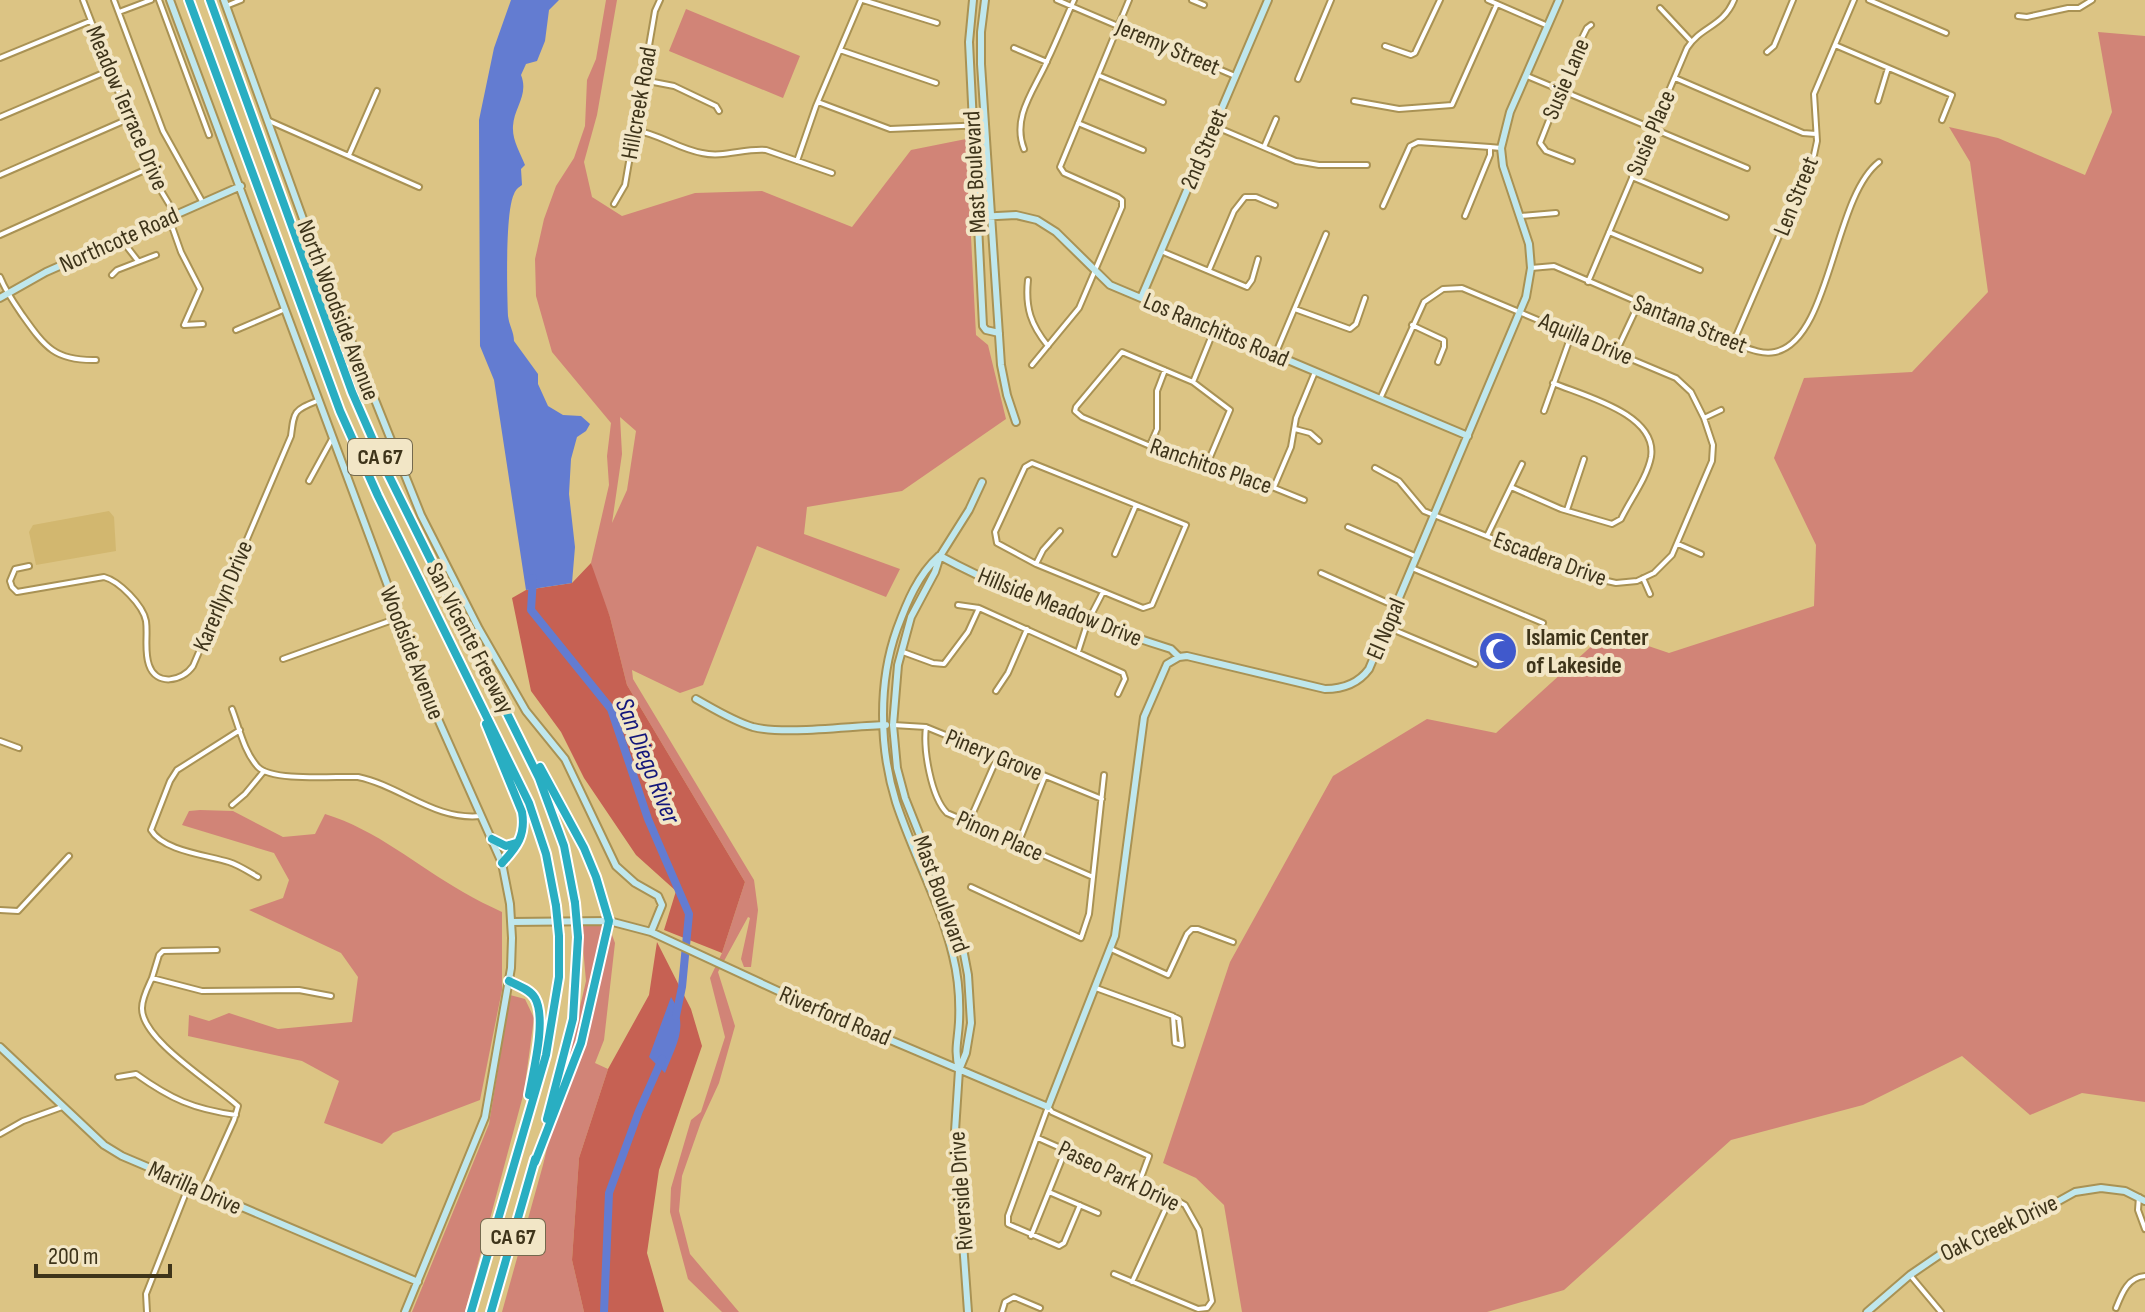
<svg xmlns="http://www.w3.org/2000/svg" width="2145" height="1312" font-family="'Sofia Sans Condensed',sans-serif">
<rect width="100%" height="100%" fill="#dcc484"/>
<!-- built -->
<path fill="#d2b76f" d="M109,511L114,517L116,551L36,565L29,532L33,525Z"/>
<!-- green -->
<path fill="#d18477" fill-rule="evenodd" d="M606,0H617L597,115L584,162L592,197L622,216L695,193L762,191L852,227L911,150L966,139L976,335L988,345L1006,419L902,491L807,507L804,534L900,569L886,597L757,546L703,685L680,693L632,670L633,679L754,880L758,910L751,967H744L741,959L750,918L748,917L718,972L735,1026L719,1083L701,1122L682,1176L679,1211L690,1254L739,1312H722L688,1279L670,1212L671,1188L691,1120L701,1112L725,1037L710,978L722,953L745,882L627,685L610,617L596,583L591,563L609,485L607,456L611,423L552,352L536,296L535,259L544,219L556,186L574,158L585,126L587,80L596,59ZM620,417L636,431L627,490L612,523L622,454Z
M686,9L800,56L783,98L669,51Z
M2098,32L2145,36V1102L2082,1093L2030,1115L1962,1056L1863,1105L1731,1140L1564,1290L1487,1312H1242L1224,1205L1196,1178L1163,1163L1230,962L1333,776L1427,719L1496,733L1607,632L1669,653L1814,606L1816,545L1774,458L1804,378L1912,372L1988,292L1970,162L1949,127L1998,138L2085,175L2112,112Z
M200,810L233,811L283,837L315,834L325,814C377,830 416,865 463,892C475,899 489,906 502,912V990L480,1100L393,1133L382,1144L324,1123L339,1081L302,1061L188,1036L189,1015L209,1021L229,1013L278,1029L352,1022L358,977L341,953L249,910L283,898L289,880L274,853L182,825L189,811Z
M608,924L615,943L604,1040L595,1063L608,1069L579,1158L572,1260L584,1312H502L543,1165L586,981L581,925Z
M510,995L525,999L534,1018L524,1092L465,1312H412L489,1124Z"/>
<!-- forest -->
<path fill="#c66153" d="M591,563L610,617L627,685L745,882L722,953L664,930L676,891L636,855L584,778L561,732L531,691L512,598L526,590L572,583Z
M657,942L691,1009L702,1046L659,1170L647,1253L664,1312H584L572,1260L579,1158L608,1069L649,995Z"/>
<!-- water -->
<path fill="#637cd1" d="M511,0H559L549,10L545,41L537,61L526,64L521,75C529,95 514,107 513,126C512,140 520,152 525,165L521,169L522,185C518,188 516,189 514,194C505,212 507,293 508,316C509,325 514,332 514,341L538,374V384L548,406L563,415L581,416L590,424L586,431L577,437L571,459L569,494L575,547L572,583L526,590L494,380L480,346L479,120L494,48Z
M671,997C690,1026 676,1044 665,1073L649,1057Z"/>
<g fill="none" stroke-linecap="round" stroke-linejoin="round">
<!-- river -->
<path stroke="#637cd1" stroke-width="8" d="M533,578L531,610L611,709L648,819L689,914L682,987L676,1016
M604,1312L609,1193L639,1111L662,1059"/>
<defs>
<path id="street" d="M83,0L148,169L175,214
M114,0L163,131L203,203
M159,0L209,135
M863,0L937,23
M1057,0L1235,76
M1192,0L1204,5
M1488,0L1548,26
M1869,0L1946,33
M226,6L241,0
M1660,8L1691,41
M119,12L151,0
M2018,16L2027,17L2068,8H2079L2092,0
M1835,45L1952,95L1942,120
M1385,46L1411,55L1415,53L1440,0
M1014,48L1047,62
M840,50L936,83
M1767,52L1774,46L1793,0
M0,58L90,21
M1098,75L1163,102
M1527,76L1747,168
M1675,78L1803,133L1816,134
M1298,79L1331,0
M643,80L674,86L716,106L719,111
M1354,101L1399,109L1452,105L1497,4
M1878,101L1888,68
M818,102L890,129L985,125
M0,117L108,71
M267,120L419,187
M1078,123L1143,150
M1214,126L1296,161L1319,165H1367
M634,130C660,134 678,149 702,153C723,158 745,148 766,150L832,173
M1264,147L1276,119
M1024,149C1011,116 1036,88 1048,59C1057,40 1065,20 1074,0
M349,155L377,91
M797,161L816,106L861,0
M1572,161L1546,151L1540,143L1579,44L1587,28L1591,25
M0,175L126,120
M1632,177L1726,217
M614,204L625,185L655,11L660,0
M1383,206L1410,146L1418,142L1490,147
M1465,216L1490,155V147L1501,148
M1521,216L1556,213
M169,218L181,252L200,289L184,325L203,324
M1609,232L1700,270
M0,235L147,169
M121,239L138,261
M1161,251L1247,287L1252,280L1258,259
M1531,268L1554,266L1733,343C1747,348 1761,355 1775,352C1831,340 1833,197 1879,162
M1209,270L1234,211L1245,197H1256L1275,205
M112,275L117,270L156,255
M0,277C6,292 14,303 23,316C45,347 55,361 96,360
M1028,280C1025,308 1031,325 1048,346
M1588,282L1687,48C1701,26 1723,27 1734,0
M1295,309L1350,329L1356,324L1365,298
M1412,325L1444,340V347L1438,362
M236,330L283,310
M1733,343L1814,155L1817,141L1814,94L1854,0
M1616,352L1639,303
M1275,355L1326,234
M1032,365L1079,308L1122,207V200L1118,197L1064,173L1060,167L1129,0
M1193,382L1214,330
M1544,411L1572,333
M1704,418L1721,410
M1295,429L1310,433L1319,441
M1150,445L1157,429V391L1165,370
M1032,463L1186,525L1152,605L1143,608L1036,564L997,543L995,532L1025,467Z
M1375,468L1399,481L1424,511L1589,577L1616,583L1637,581L1654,573L1672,555L1712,461L1713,445L1704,418L1691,392L1676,378L1462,288L1443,289L1424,302L1380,399
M1205,469L1230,410L1193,382L1122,352L1076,407L1075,411L1082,417L1202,468C1213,471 1224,469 1235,472L1304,500
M309,481L332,439
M1274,487L1291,447L1296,418L1315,372
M1511,487L1561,509L1612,524L1621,519C1630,500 1647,478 1651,457C1658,414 1584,396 1553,383
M1567,510L1584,459
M1348,527L1415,556
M1487,536L1522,464
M1678,544L1701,554
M1115,554L1136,505
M1036,564L1043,550L1060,531
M29,566L15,569L10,581L12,587L17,592L104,577C119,581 143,605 146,621C148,635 144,651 149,665C156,686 182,682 193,666L291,436C294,411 294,410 317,401
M1412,568L1543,623
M1321,573L1395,606
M1643,578L1650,594
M958,605L979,608L1123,673L1125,679L1118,694
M1387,627L1475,664
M903,652L933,663L944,664L968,632L979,608
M1078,652L1088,621L1103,592
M283,659L398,618
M996,691L1008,673L1027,629
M232,709C239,727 244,752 258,767C273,782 336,776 358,777C401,786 435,821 481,816
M893,725L926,727L1102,799
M926,727C923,749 931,797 947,813L1093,877
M240,730L177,770L170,781L151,830C163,851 207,855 229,862C239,865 249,872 258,877
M0,741L19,748
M232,805L245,794L264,771
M968,824L998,756
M1018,844L1045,776
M971,887L1081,938L1089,914L1104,775
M0,910L18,911L69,856
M1111,949L1168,975L1187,934L1192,929H1198L1233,942
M152,978L159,955L163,951L217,950
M1096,988L1173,1016L1179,1019L1182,1045L1175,1043L1173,1016
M118,1077L136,1074C171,1099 193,1109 236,1115
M0,1134L23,1121L62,1107
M1038,1138L1171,1197L1185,1205L1199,1230L1212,1301L1207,1308L1198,1309L1114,1274
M202,1191L234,1120L238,1106C216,1085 141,1040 142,1008C142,998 148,987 152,978L202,991L299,990L331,996
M1049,1192L1098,1213
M2139,1197L2138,1210L2145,1229
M1080,1205L1064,1243L1059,1246L1008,1224V1216L1048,1107L1052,1112L1149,1156L1139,1183
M1031,1236L1066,1149
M1910,1275L1941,1312
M1132,1282L1171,1197
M2116,1308C2122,1293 2128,1277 2145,1276
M147,1312L146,1294L189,1185
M1002,1312L1005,1302L1014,1297L1040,1308"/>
<path id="secondary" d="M170,0L434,710L502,863L510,904L512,938L511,968L485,1117L405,1312
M224,0L307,230L421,515L479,629L526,711L565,759L616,866L635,883L658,896L662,905L651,932
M973,0L969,42L983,326L986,330L999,333
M985,0L981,32V64L1001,365L1007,395L1016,422
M978,217L1016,215L1037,220L1056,232L1110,285L1468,436
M0,298L46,272L241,186
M1141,298L1268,0
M939,556C918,575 907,602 897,629C878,682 879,747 896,802C913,854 940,902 953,956C958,976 960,1000 959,1022C958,1042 954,1048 959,1070
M940,556C1012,595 1092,624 1171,649L1179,657
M696,699C714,709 733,721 753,727C785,735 850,726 886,725
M511,922L609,921L651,932L815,1008L1048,1107L1115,936L1144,717L1167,664L1179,657L1187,656L1325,689C1343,689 1358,684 1369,669L1526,297L1531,268L1529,244L1503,166L1501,148L1510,112L1559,0
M0,1047L104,1145L122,1156L418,1282
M968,1312L955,1131L959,1070L966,1053L971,1023L968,975L964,954L944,896L905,798L897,768L893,725L898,665L911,617L935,572L940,556L969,510L982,482
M1867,1312L1910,1275L1948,1249L2039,1212L2075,1192L2101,1188L2125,1191L2145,1201"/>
<path id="highway" d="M189,0L340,411L378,496L529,803L546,854L556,906
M210,0L352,392L387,472L539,778L564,846L575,903
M486,724L522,812C526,835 517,847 502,863
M492,839L506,846L516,843
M509,981C518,986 530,989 535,998C547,1019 533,1072 529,1095
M547,1119L573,1019L578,937
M535,1162L581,1043L609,921L596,877L584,848L540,767
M471,1312L546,1055L559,977V936
M491,1312L535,1159"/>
</defs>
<!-- street casing -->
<use href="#street" stroke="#a99254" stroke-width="8"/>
<!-- secondary casing -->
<use href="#secondary" stroke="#a99254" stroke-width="10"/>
<!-- highway casing -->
<use href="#highway" stroke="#fff" stroke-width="12"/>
<!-- street -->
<use href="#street" stroke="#fff" stroke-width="4"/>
<!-- secondary -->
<use href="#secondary" stroke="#bfe7ed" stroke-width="6"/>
<!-- highway -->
<use href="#highway" stroke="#29aec2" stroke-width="8"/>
<defs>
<path id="highway-bridge" d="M575,903L578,937
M556,906L559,936"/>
</defs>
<!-- highway-bridge casing -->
<use href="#highway-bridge" stroke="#fff" stroke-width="12" stroke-linecap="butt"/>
<!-- highway-bridge -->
<use href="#highway-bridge" stroke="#29aec2" stroke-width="8"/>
</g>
<!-- icons -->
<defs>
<symbol id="mosque-disc" viewBox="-11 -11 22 22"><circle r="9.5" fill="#4059cc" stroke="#f2e6c6"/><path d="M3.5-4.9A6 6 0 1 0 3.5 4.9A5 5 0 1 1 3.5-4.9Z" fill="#fff"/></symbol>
</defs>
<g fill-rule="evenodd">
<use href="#mosque-disc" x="1476" y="629" width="44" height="44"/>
</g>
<g text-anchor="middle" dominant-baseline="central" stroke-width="8" stroke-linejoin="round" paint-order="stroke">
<!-- shield labels -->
<g fill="#f2e6c6" stroke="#74694e" stroke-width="2">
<rect x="348" y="439" width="64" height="36" rx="6"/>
<rect x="481" y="1219" width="64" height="36" rx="6"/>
</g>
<g font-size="22" font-weight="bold" fill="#3e341a">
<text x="380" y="457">CA 67</text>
<text x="513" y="1237">CA 67</text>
</g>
<!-- street labels -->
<g font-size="24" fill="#3e341a" stroke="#f2e6c6">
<text transform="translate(1168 47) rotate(23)">Jeremy Street</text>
<text transform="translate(1566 79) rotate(-67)">Susie Lane</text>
<text transform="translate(639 103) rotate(-80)">Hillcreek Road</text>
<text transform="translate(127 108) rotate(67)">Meadow Terrace Drive</text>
<text transform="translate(1651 133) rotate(-67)">Susie Place</text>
<text transform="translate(1204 149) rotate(-67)">2nd Street</text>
<text transform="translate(975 172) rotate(-93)">Mast Boulevard</text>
<text transform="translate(1796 196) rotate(-68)">Len Street</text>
<text transform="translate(119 240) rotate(-24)">Northcote Road</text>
<text transform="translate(338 310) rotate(69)">North Woodside Avenue</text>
<text transform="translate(1690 324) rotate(22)">Santana Street</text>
<text transform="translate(1216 330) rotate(23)">Los Ranchitos Road</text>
<text transform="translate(1586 339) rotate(23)">Aquilla Drive</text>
<text transform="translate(1211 466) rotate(19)">Ranchitos Place</text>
<text transform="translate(1550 559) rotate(20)">Escadera Drive</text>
<text transform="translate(223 596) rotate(-67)">Karerllyn Drive</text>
<text transform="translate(1060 607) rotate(22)">Hillside Meadow Drive</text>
<text transform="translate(1386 629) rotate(-67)">El Nopal</text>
<text transform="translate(470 638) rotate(63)">San Vicente Freeway</text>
<text transform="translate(412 653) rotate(69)">Woodside Avenue</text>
<text transform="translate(994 755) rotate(22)">Pinery Grove</text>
<text transform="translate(1000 836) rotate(24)">Pinon Place</text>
<text transform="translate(941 894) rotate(70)">Mast Boulevard</text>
<text transform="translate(835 1016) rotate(23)">Riverford Road</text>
<text transform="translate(1119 1176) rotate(26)">Paseo Park Drive</text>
<text transform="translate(195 1188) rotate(24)">Marilla Drive</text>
<text transform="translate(961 1191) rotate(-94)">Riverside Drive</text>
<text transform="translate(1999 1228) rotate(-25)">Oak Creek Drive</text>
</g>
<!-- poi labels -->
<g font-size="24" font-weight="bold" fill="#3e341a" stroke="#f2e6c6" text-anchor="start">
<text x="1526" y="637">Islamic Center<tspan x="1526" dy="28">of Lakeside</tspan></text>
</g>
<!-- water labels -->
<g font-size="26" font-style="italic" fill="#14177b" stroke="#f2e6c6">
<text transform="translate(647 761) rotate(68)">San Diego River</text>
</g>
</g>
<!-- scale -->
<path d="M36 1264v12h134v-12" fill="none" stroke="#3e341a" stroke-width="4"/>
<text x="48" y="1264" font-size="24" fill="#3e341a" stroke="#f2e6c6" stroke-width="6" paint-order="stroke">200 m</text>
</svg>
